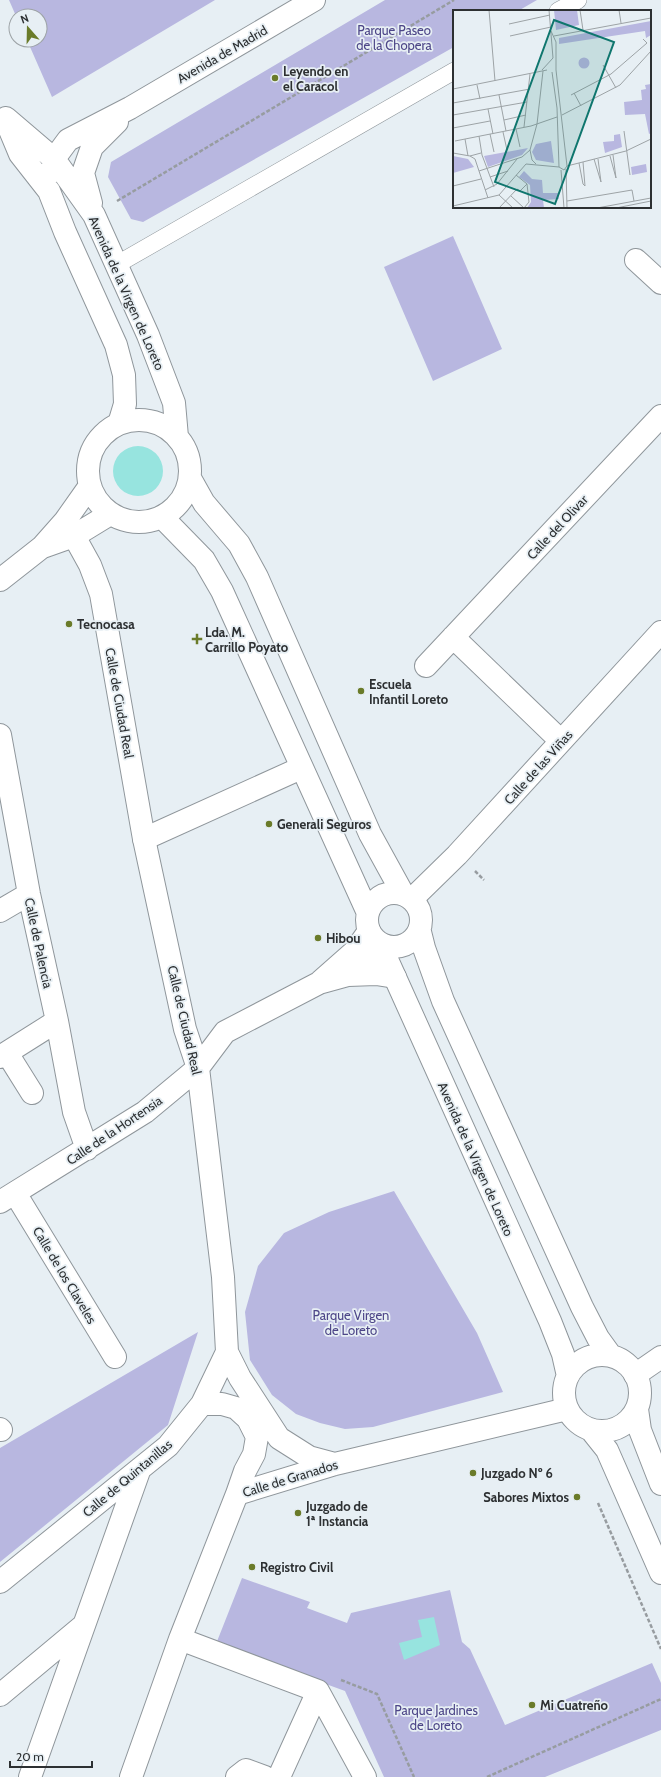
<svg xmlns="http://www.w3.org/2000/svg" width="661" height="1777" font-family="Cabin,sans-serif">
<rect width="100%" height="100%" fill="#e7eff4"/>
<!-- green -->
<path fill="#b8b7e0" d="M9,0H215L52,97L27,40H40V16H16Z
M385,0H537L518,11H454V47L143,222L131,219L108,177L111,162Z
M453,236L502,349L433,381L384,267Z
M394,1191L477,1333L503,1392L373,1427L345,1429L320,1423L296,1414L272,1395L250,1360L245,1312L258,1266L284,1233L329,1212Z
M198,1332L168,1425L0,1562V1448Z
M242,1578L310,1602L307,1608L347,1623L351,1613L450,1590L462,1642L470,1649L505,1725L652,1663L661,1683V1730L545,1777H384L345,1691L216,1644Z"/>
<!-- water -->
<path fill="#97e4df" d="M113 471a25 25 0 1 1 50 0a25 25 0 1 1-50 0Z
M434,1617L440,1645L404,1660L399,1643L422,1637L418,1620Z"/>
<g fill="none" stroke-linecap="round" stroke-linejoin="round">
<defs>
<path id="service" d="M558,11L578,0
M116,265L454,71"/>
<path id="pedestrian" d="M144,839L301,768"/>
<path id="minor" d="M636,260L661,283
M74,536L90,565L101,594L144,839L185,1029L198,1068L223,1277L227,1352L240,1378L279,1438L309,1457L335,1464
M453,637L561,741
M426,666L661,416
M0,735L29,894L57,1021L74,1112L87,1149
M412,899L457,855L661,632
M0,911L29,894
M348,975L371,958L380,944
M321,981L355,951L369,931
M7,1053L32,1093
M0,1057L57,1021
M15,1193L115,1357
M0,1202L145,1112L198,1068L225,1032L319,983L348,975L376,974L395,977
M635,1375L661,1357
M202,1404H222L236,1408L248,1419L257,1437L254,1454L245,1471L237,1494
M0,1429L1,1430
M0,1582L168,1446L202,1404L227,1352
M180,1639L318,1691
M318,1691L365,1777
M0,1695L84,1625
M30,1777L139,1471
M131,1777L180,1639L237,1494L335,1464L567,1409
M237,1777L246,1770L265,1777
M279,1777L318,1691"/>
<path id="tertiary" d="M6,118L54,159L94,215L148,335L174,403L177,437
M7,123L20,154L49,191L65,232L116,345L124,375L125,404L119,424
M52,172L54,159L68,140L130,108L314,0
M91,203L83,173L92,147L117,122
M88 471a51 51 0 1 1 102 0a51 51 0 1 1-102 0Z
M190,478L204,503L239,544L257,577L370,834L403,894
M162,517L204,560L222,591L368,913
M43,547L74,536L110,514
M0,580L42,547L65,521L89,487
M367 920a27 27 0 1 1 54 0a27 27 0 1 1-54 0Z
M420,932L424,948L443,1001L582,1307L598,1338L611,1356
M380,944L550,1321L563,1354L568,1376
M564 1393a38 38 0 1 1 76 0a38 38 0 1 1-76 0Z
M637,1409L640,1430L661,1484
M591,1430L607,1450L661,1573"/>
</defs>
<!-- service casing -->
<use href="#service" stroke="#8f969b" stroke-width="18"/>
<!-- pedestrian casing -->
<use href="#pedestrian" stroke="#8f969b" stroke-width="24"/>
<!-- minor casing -->
<use href="#minor" stroke="#8f969b" stroke-width="24"/>
<!-- tertiary casing -->
<use href="#tertiary" stroke="#8f969b" stroke-width="24"/>
<!-- path -->
<path stroke="#979ca0" stroke-width="2.5" stroke-dasharray="4 2" stroke-linecap="butt" d="M117,201L454,0
M475,871L484,880
M598,1503L661,1649
M341,1680L377,1694L414,1777
M487,1777L661,1699"/>
<!-- service -->
<use href="#service" stroke="#fff" stroke-width="17"/>
<!-- pedestrian -->
<use href="#pedestrian" stroke="#fff" stroke-width="22"/>
<!-- minor -->
<use href="#minor" stroke="#fff" stroke-width="22"/>
<!-- tertiary -->
<use href="#tertiary" stroke="#fff" stroke-width="22"/>
</g>
<!-- markers -->
<g fill="#6a7b29" stroke="#e7eff4" stroke-width="1.5">
<circle cx="275" cy="78" r="4"/>
<circle cx="69" cy="624" r="4"/>
<path d="M195 633h4v4h4v4h-4v4h-4v-4h-4v-4h4z"/>
<circle cx="361" cy="691" r="4"/>
<circle cx="269" cy="824" r="4"/>
<circle cx="318" cy="938" r="4"/>
<circle cx="473" cy="1473" r="4"/>
<circle cx="577" cy="1497" r="4"/>
<circle cx="298" cy="1513" r="4"/>
<circle cx="252" cy="1567" r="4"/>
<circle cx="532" cy="1705" r="4"/>
</g>
<g text-anchor="middle" dominant-baseline="central" stroke-width="3.5" stroke-linejoin="round" paint-order="stroke">
<!-- park labels -->
<g font-size="13" fill="#4d4688" stroke="#e7eff4">
<text x="394" y="30">Parque Paseo<tspan x="394" dy="15">de la Chopera</tspan></text>
<text x="351" y="1315">Parque Virgen<tspan x="351" dy="15">de Loreto</tspan></text>
<text x="436" y="1710">Parque Jardines<tspan x="436" dy="15">de Loreto</tspan></text>
</g>
<!-- street labels -->
<g font-size="13" fill="#2d3032" stroke="#e7eff4">
<text transform="translate(222 54) rotate(-30)">Avenida de Madrid</text>
<text transform="translate(127 293) rotate(66)">Avenida de la Virgen de Loreto</text>
<text transform="translate(557 527) rotate(-47)">Calle del Olivar</text>
<text transform="translate(120 703) rotate(80)">Calle de Ciudad Real</text>
<text transform="translate(538 767) rotate(-48)">Calle de las Viñas</text>
<text transform="translate(39 943) rotate(78)">Calle de Palencia</text>
<text transform="translate(185 1020) rotate(77)">Calle de Ciudad Real</text>
<text transform="translate(114 1130) rotate(-34)">Calle de la Hortensia</text>
<text transform="translate(476 1159) rotate(66)">Avenida de la Virgen de Loreto</text>
<text transform="translate(65 1275) rotate(59)">Calle de los Claveles</text>
<text transform="translate(127 1478) rotate(-40)">Calle de Quintanillas</text>
<text transform="translate(290 1478) rotate(-17)">Calle de Granados</text>
</g>
<!-- poi labels -->
<g font-size="13" font-weight="bold" fill="#2d3032" stroke="#e7eff4" text-anchor="start">
<text x="283" y="71">Leyendo en<tspan x="283" dy="15">el Caracol</tspan></text>
<text x="77" y="624">Tecnocasa</text>
<text x="205" y="632">Lda. M.<tspan x="205" dy="15">Carrillo Poyato</tspan></text>
<text x="369" y="684">Escuela<tspan x="369" dy="15">Infantil Loreto</tspan></text>
<text x="277" y="824">Generali Seguros</text>
<text x="326" y="938">Hibou</text>
<text x="481" y="1473">Juzgado Nº 6</text>
<text x="569" y="1497" text-anchor="end">Sabores Mixtos</text>
<text x="306" y="1506">Juzgado de<tspan x="306" dy="15">1ª Instancia</tspan></text>
<text x="260" y="1567">Registro Civil</text>
<text x="540" y="1705">Mi Cuatreño</text>
</g>
</g>
<!-- overview -->
<g transform="translate(453 10)">
<rect width="198" height="198" fill="#e7eff4"/>
<path d="M101,0H124L126,15L103,20ZM198,11V25L193,28L192,21L106,34V28ZM125.5 53a5.5 5.5 0 1 1 11 0a5.5 5.5 0 1 1-11 0ZM198,74V123L196,124L192,104L172,105L171,92L189,90L188,80L193,79L192,75ZM167,124L169,137L152,143L150,132L161,131V125ZM98,131L101,153L83,150L79,142L83,134ZM75,138L69,145L35,157L31,146ZM0,146L15,149L21,157L0,163ZM193,154L194,162L179,165L178,157ZM71,161L79,169L89,170L90,183H105L106,189L90,190L91,198H74L78,192L77,175L66,167Z" fill="#b8b7e0"/>
<path fill="none" stroke="#9da3a6" stroke-width="1" d="M36,0L42,71M127,0L130,20M166,0L168,13M56,14L97,5M98,21L103,32V60L114,156M57,26L98,17M101,26L198,8M150,55L163,78M89,60L100,48L96,0M99,62L104,98L106,157L111,160L114,156M24,75L27,89M0,79L94,60M121,83L128,96M46,85L53,121M118,85L158,64L194,33L190,29M0,93L77,79M35,99L40,124M0,105L74,92M109,105L167,75L198,41M51,110L73,105M71,117L77,64M0,118L37,111M63,119L67,137M171,121L177,165M50,122L54,140M37,124L41,142M26,126L29,145L41,177M12,129L15,146M2,131L78,116L104,107M0,143L17,146L28,143M17,146L22,149L35,188M157,146L163,168L160,145M141,149L148,172L145,149M126,153L130,174L132,176L130,152M83,154L79,150L77,140L84,114L90,61M114,156L173,141L198,129M113,159L114,198M108,160L111,198M26,161L69,147L77,140M63,165L74,174M37,167L55,161M0,176L28,169M32,180L44,174L64,149M46,185L60,198M58,186L71,198M114,191L179,180L181,191M0,196L46,185L73,154L106,157M46,198L64,179L67,181L74,174M71,198L76,192L74,174M144,198L198,188M163,198L198,191"/>
<path fill="#0f766e" fill-opacity="0.15" stroke="#0f766e" stroke-width="2" d="M101,10L161,32L102,194L42,172Z"/>
<rect width="198" height="198" fill="none" stroke="#2d3032" stroke-width="2"/>
</g>
<!-- north arrow -->
<g transform="translate(28 28) rotate(340)"><circle r="19" fill="#e7eff4" stroke="#9da3a6"/>
<path d="M0-3L7 15L0 10L-7 15Z" fill="#6a7b29"/>
<text y="-6" font-size="11" font-weight="bold" text-anchor="middle" fill="#2d3032">N</text>
</g>
<!-- scale -->
<path d="M10 1761v6h82v-6" fill="none" stroke="#2d3032" stroke-width="2"/>
<text x="16" y="1761" font-size="12" fill="#2d3032" stroke="#e7eff4" stroke-width="3" paint-order="stroke">20 m</text>
</svg>
